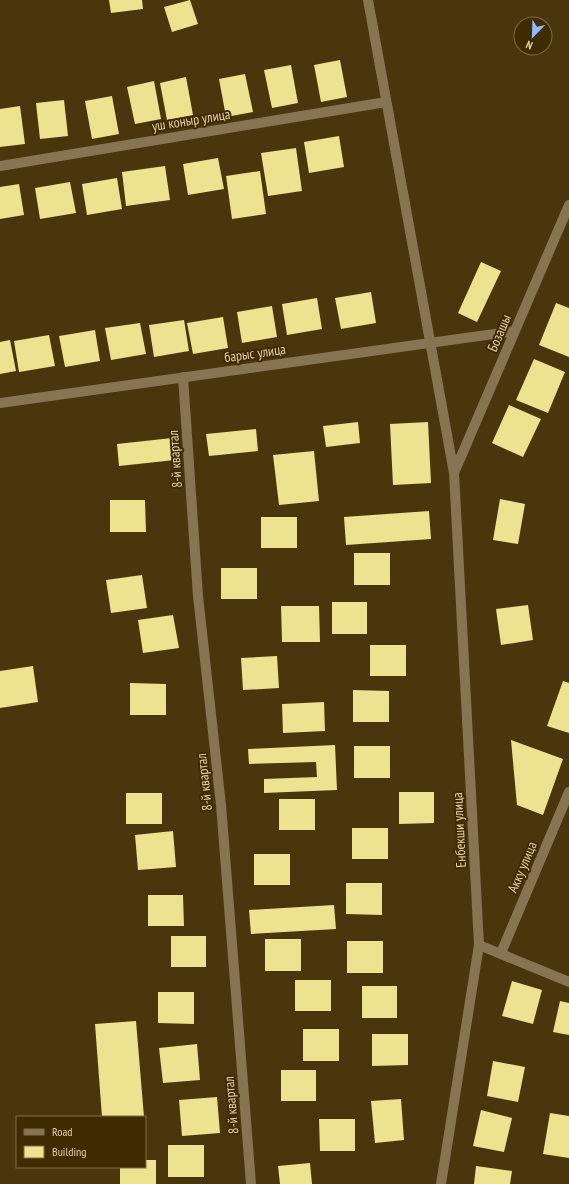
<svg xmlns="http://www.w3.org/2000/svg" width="569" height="1184" font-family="'PT Sans Narrow',sans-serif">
<rect width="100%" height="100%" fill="#4a360c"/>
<!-- building -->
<path fill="#ede28f" d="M109,0H142L143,9L111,13Z
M190,0L198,24L172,32L164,7Z
M340,60L347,97L321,102L314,65Z
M291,65L298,103L272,108L264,70Z
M245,74L253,112L226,117L219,79Z
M186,77L193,115L167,120L160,83Z
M154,81L161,119L135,124L127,87Z
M112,96L119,134L92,139L85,101Z
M64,100L68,136L40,139L36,103Z
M20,106L25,144L0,147V109Z
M339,136L344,167L309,173L304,142Z
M296,148L302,191L268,196L261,153Z
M218,158L224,189L188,195L183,164Z
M165,166L170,200L126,206L122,172Z
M260,171L266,214L232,219L226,176Z
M117,178L122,209L87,215L82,184Z
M70,182L76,213L40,219L35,188Z
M19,184L24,215L0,219V187Z
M481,262L501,271L477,322L458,313Z
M371,292L376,323L341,329L335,298Z
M317,298L322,329L287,335L282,304Z
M556,303L569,308V357L539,345Z
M272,306L277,337L242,343L237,312Z
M223,317L228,348L193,354L187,323Z
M184,320L189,351L154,357L149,325Z
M140,323L146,354L111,360L105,328Z
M95,330L100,361L65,367L59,336Z
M49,335L55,366L19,372L14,341Z
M10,340L16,371L0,374V342Z
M534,359L565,372L548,413L516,400Z
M509,405L541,419L523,457L492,443Z
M358,422L360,443L326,447L323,426Z
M428,422L431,483L393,485L390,424Z
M256,429L258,451L209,456L206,434Z
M172,438L175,460L119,466L117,444Z
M314,451L319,501L279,505L273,455Z
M500,499L525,504L518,544L493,540Z
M110,500H145L146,532H110Z
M429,511L431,539L346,545L344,517Z
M261,517H297V548H261Z
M354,553H390V585H354Z
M221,568H257V599H221Z
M142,575L147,608L111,613L106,580Z
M332,602H367V634H332Z
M528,605L533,640L501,645L496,609Z
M281,606H319L320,642H282Z
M173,615L179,648L143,653L138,620Z
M370,645H406V676H370Z
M277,656L279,688L243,690L241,658Z
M33,666L38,702L0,708V671Z
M563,681L569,683V733L547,726Z
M130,683L166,684V715H130Z
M353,690L389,691V722H353Z
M324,702L325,731L283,733L282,704Z
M511,740L563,759L543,815L517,805Z
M335,745L337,790L264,793V779L317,777L316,762L249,764L248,749Z
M354,746H390V778H354Z
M399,792H434V823L399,824Z
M126,793H162V824H126Z
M279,799H315V830H279Z
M352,828H388V859H352Z
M173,831L176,867L138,870L135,835Z
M254,854H290V885H254Z
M346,883H382V915L346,914Z
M148,895H183L184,926H148Z
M334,905L336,929L251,934L249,910Z
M171,936H206V967H171Z
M265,939H301V971H265Z
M347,941H383V973H347Z
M295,980H331V1011H295Z
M512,981L542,990L533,1024L502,1016Z
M362,986H397V1018H362Z
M158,992H194V1024L158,1023Z
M560,1001L569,1003V1035L553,1032Z
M136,1021L144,1117H102L95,1024Z
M303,1029H339V1061H303Z
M372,1034H408V1065L372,1066Z
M197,1044L200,1080L163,1083L159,1048Z
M493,1061L525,1067L518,1102L487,1096Z
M281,1070H316V1101H281Z
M217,1097L220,1133L182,1136L179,1100Z
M401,1099L404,1140L375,1143L371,1101Z
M481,1110L512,1118L504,1152L473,1146Z
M550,1113L569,1116V1158L543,1154Z
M319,1119H355V1151H320Z
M168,1145H204V1177H168Z
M145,1160H156V1184H120V1167H145Z
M310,1163L312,1184H280L278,1166Z
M476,1166L512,1171L510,1184H474Z"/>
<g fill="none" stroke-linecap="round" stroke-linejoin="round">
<!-- minor -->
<path stroke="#867453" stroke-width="10" d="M368,0L454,473L479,945L441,1184
M0,166L386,102
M183,377L198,596L221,805L251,1184
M0,403L515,331
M454,473L569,205
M479,945L569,982
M501,953L569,792"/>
</g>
<g text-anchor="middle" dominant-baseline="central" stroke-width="4" stroke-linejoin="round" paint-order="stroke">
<!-- street labels -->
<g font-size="14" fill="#e4cfac" stroke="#3f2b00">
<text transform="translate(191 120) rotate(-9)">уш коныр улица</text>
<text transform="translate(499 333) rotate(-67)">Бозашы</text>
<text transform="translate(255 353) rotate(-8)">барыс улица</text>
<text transform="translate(175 459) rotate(-94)">8-й квартал</text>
<text transform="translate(204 782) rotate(-96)">8-й квартал</text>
<text transform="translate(459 830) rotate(-93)">Енбекши улица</text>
<text transform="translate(522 867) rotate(-67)">Акку улица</text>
<text transform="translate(231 1105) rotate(-95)">8-й квартал</text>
</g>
</g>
<!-- legend -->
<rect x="16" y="1116" width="130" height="52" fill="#3f2b00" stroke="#816d45"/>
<rect x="24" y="1129" width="20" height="6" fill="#867453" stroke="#816d45"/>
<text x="52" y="1136" font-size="12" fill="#e4cfac">Road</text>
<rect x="24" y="1146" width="20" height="12" fill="#ede28f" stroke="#816d45"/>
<text x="52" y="1156" font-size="12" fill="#e4cfac">Building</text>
<!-- north arrow -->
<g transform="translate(533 36) rotate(203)"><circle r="19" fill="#3f2b00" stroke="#816d45"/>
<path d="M0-3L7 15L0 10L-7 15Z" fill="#91b8fd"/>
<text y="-6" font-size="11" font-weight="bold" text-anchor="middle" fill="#e4cfac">N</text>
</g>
</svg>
